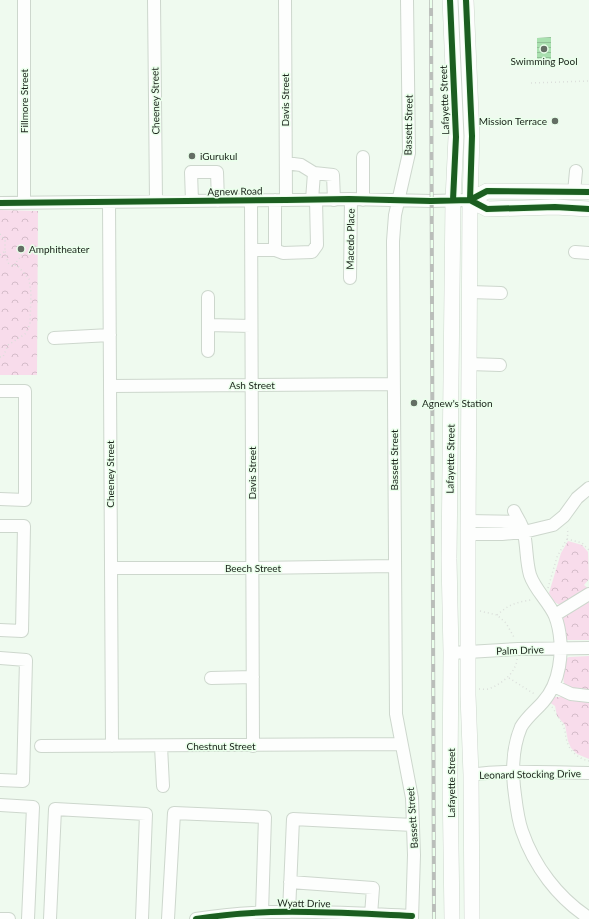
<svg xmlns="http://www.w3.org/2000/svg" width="589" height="919" font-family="Lato,sans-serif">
<defs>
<pattern id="forest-crowns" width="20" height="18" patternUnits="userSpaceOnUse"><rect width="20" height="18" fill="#f8dceb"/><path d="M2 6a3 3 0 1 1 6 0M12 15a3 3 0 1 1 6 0" fill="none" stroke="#d4bcc9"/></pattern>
<pattern id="water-rules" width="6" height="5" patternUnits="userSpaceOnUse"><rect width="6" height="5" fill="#a9e0af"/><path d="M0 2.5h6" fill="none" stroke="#91c096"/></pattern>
</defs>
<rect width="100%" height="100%" fill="#effaef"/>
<!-- forest -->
<path fill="url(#forest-crowns)" d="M0,210L38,211L37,375H0Z
M568,541L582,545L588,552L589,579L584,585L589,589L563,605C555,605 553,600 549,593L561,553Z
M589,598V640H567L566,638L562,616Z
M589,656V689C559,688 561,685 567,658L569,657Z
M555,697H589V759L577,754L571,748L568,741L565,725L557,716L555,706L549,702Z"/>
<!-- water -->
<path fill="url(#water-rules)" d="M551,37V60L537,61V38Z"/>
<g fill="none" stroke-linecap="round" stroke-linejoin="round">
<defs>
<path id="minor" d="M154,0L156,201
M285,0L286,200
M407,0L409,153L395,215L393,241L396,714L412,798L414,855L412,919
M363,157V200
M286,163L301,165L314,173
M574,192L576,171
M251,200L253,746
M312,200L314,173L333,175L334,200
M192,201L191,172H217L218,201
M109,202L112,746
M0,203L286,200L349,199L431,201L470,200
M24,203V0
M251,250H275V200
M275,250L283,253L312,252L317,245L316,200
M575,252L589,253
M350,278L351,200
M470,292L501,293
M208,325L251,326
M54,338L110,335
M208,351V297
M469,364L500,365
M110,386L394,384
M0,391H25V500L0,499
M514,511C517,518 523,525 524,533C527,547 526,561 530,575C535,590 549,602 555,616C561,631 562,651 559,667C557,679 551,693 543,702C536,710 526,718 521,727C513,746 512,767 514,787C516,802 517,817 522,831C534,866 558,898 589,918
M468,521L520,522
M0,526H24L22,631L0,630
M468,534H502L524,532L553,525L564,516L577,498L589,488
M111,568H252L394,566
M555,615L589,594
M451,653L518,649L589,648
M0,658L26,660L23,781L0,780
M211,678L253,677
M554,686L571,694L589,696
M41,746L401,744
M161,746L163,786
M471,775C509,769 550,773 589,773
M0,805L33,807L28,919
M290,882L373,888L371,915
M289,912L293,819L413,825
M0,919H9
M50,919L55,809L146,814L142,919
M168,919L174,813L265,817L262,912
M196,919C268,907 340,913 412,916"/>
<path id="major" d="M450,0L456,137L453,200L449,559L451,653L450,776L452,919
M466,0L472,136L470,200L468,534V695L471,775L472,919
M470,200L487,191L589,192
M470,200L487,209L555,207L589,209"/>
</defs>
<!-- minor casing -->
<use href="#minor" stroke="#cdd7cd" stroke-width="14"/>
<!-- major casing -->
<use href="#major" stroke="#cdd7cd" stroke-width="16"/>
<!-- path -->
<path stroke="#dbdfdb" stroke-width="1.5" stroke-dasharray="1 3" stroke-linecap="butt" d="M531,83L589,81
M0,234L5,241V251L0,255
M14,265L22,255
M0,357H3L8,345L25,334L30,324L31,293L29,279L17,265L12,266L8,263L5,251
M567,539L582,543L589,550
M548,588L557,557L567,539L568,533L567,528
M480,611L497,615L506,623L515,639
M497,615C503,610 509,605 517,603C522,601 528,601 533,599
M509,678L536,695
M479,689C483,689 488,690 491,688C503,683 516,672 517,659
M552,707C553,708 564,726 564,728C566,732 565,737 567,741C569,751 579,759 589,761"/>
<!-- minor -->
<use href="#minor" stroke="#fdfefd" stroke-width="12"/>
<!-- major -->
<use href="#major" stroke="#fdfefd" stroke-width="15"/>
<defs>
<path id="rail" d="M431,0L434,919"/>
</defs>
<!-- rail casing -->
<use href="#rail" stroke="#babeba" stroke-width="4"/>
<!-- rail -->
<use href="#rail" stroke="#eaffeb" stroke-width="2.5" stroke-dasharray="8" stroke-linecap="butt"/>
<defs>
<path id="cycleway" d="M450,0L456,137L453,200
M466,0L472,136L470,200
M470,200L487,191L589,192
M0,203L286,200L349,199L431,201L470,200L487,209L555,207L589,209
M196,919C268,907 340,913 412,916"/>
</defs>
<!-- cycleway casing -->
<use href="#cycleway" stroke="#eaffeb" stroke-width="8"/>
<!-- cycleway -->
<use href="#cycleway" stroke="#1b5e20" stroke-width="6"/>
</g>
<!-- markers -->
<g fill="#646e64" stroke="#eaffeb" stroke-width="1.5">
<circle cx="544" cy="49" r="4"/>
<circle cx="555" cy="121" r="4"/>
<circle cx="192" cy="156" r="4"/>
<circle cx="21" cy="249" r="4"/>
<circle cx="414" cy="403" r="4"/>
</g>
<g text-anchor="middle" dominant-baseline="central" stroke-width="3" stroke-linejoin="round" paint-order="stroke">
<!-- poi labels -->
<g font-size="10" fill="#192219" stroke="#eaffeb" text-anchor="start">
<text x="544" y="61" text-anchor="middle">Swimming Pool</text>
<text x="547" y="121" text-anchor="end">Mission Terrace</text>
<text x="200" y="156">iGurukul</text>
<text x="29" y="249">Amphitheater</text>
<text x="422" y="403">Agnew's Station</text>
</g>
<!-- street labels -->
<g font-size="10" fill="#192219" stroke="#eaffeb">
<text transform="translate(285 100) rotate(-90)">Davis Street</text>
<text transform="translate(444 100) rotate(-92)">Lafayette Street</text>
<text transform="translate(24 101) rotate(-90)">Fillmore Street</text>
<text transform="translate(155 101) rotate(-91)">Cheeney Street</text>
<text transform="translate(408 125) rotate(-89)">Bassett Street</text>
<text transform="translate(235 191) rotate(-1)">Agnew Road</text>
<text transform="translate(350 239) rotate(-89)">Macedo Place</text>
<text x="252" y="385">Ash Street</text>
<text transform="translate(450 459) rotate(-89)">Lafayette Street</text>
<text transform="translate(394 460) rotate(-90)">Bassett Street</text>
<text transform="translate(252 473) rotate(-90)">Davis Street</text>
<text transform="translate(110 474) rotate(-90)">Cheeney Street</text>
<text x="253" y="568">Beech Street</text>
<text transform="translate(520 650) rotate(-2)">Palm Drive</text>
<text x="221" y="746">Chestnut Street</text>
<text transform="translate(530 774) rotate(-1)">Leonard Stocking Drive</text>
<text transform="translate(451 783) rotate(-90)">Lafayette Street</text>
<text transform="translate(412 818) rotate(-94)">Bassett Street</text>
<text transform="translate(304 903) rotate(1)">Wyatt Drive</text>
</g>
</g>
</svg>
